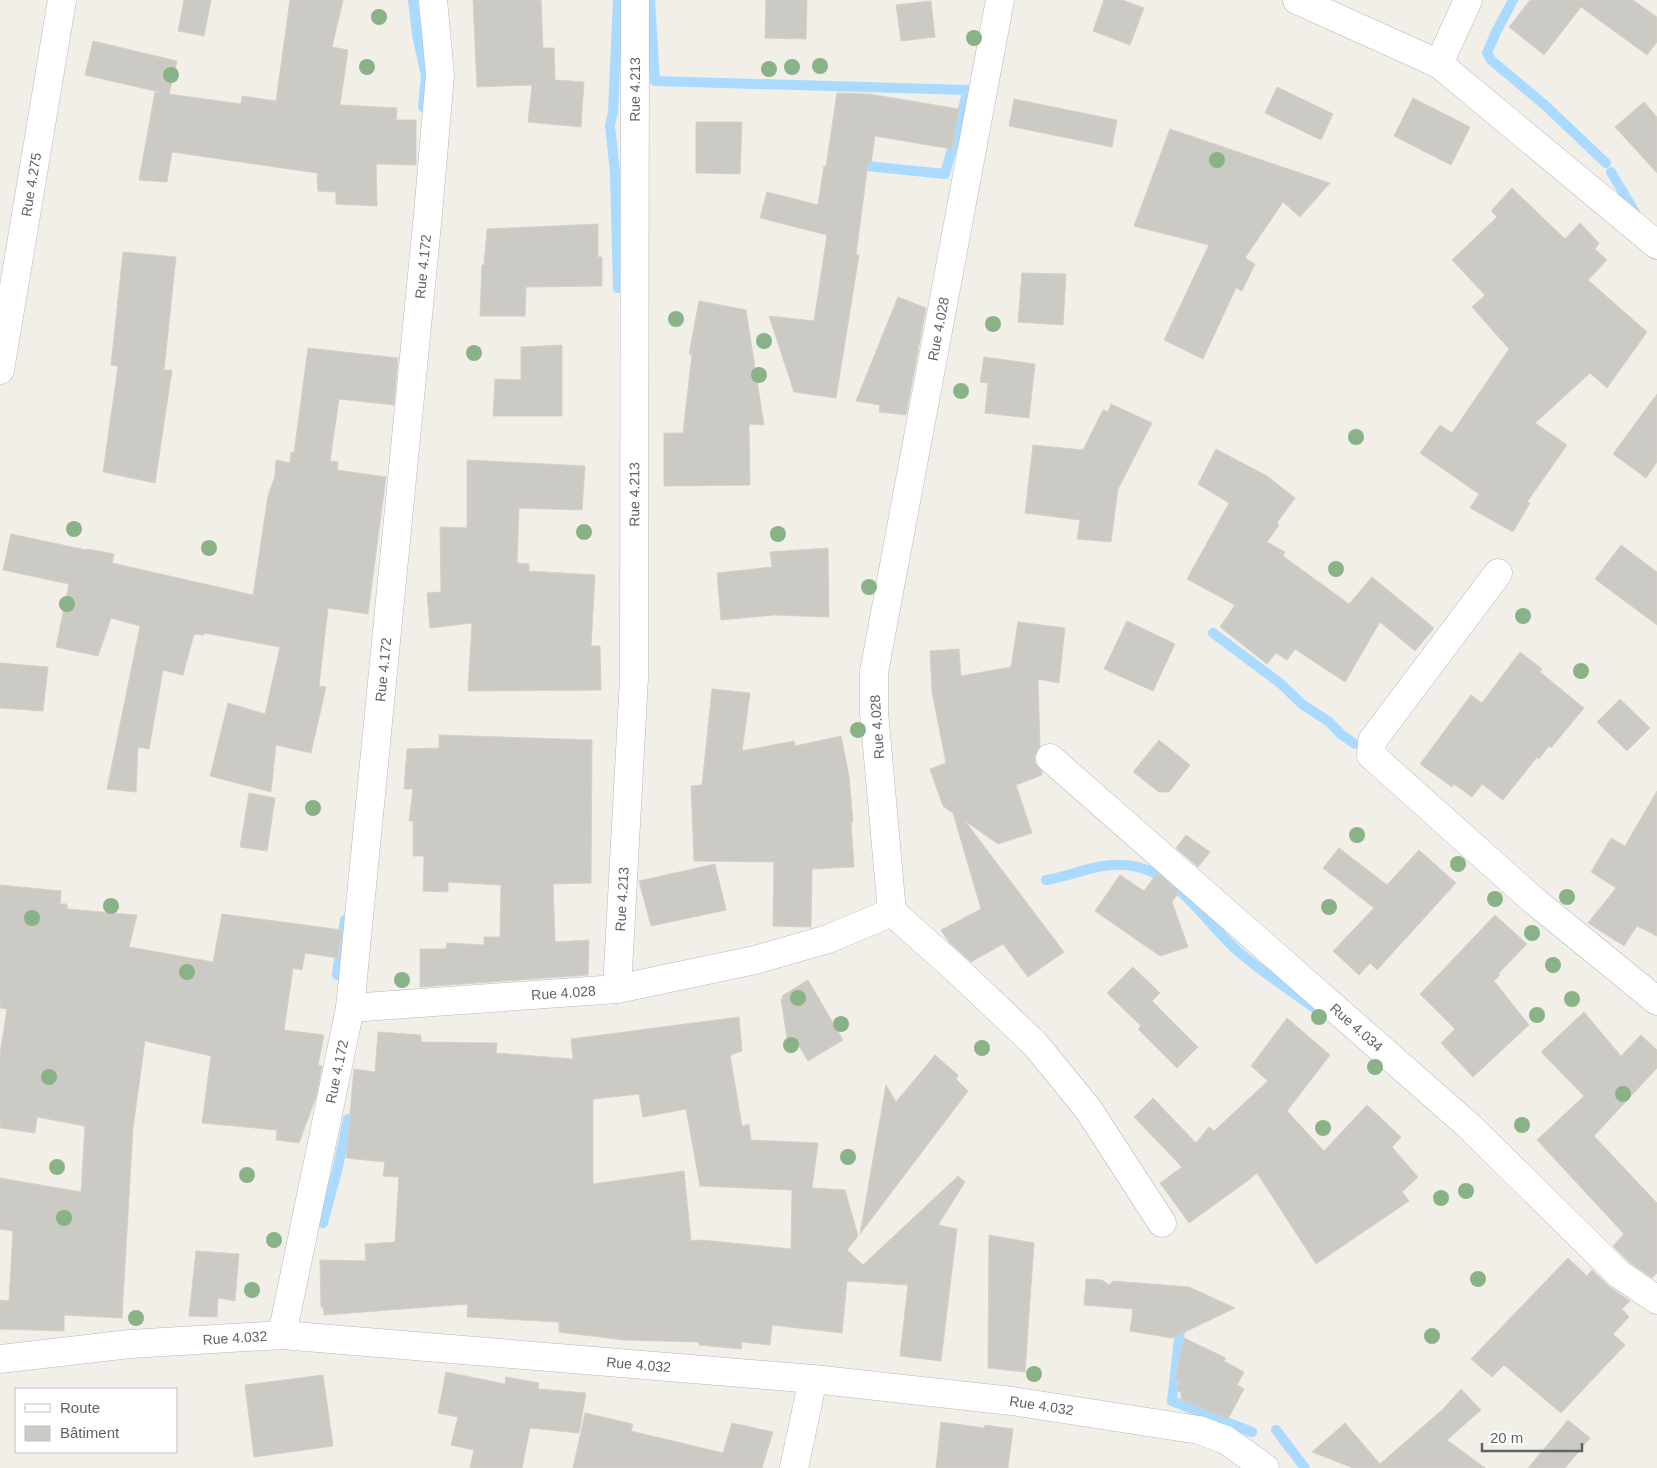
<svg xmlns="http://www.w3.org/2000/svg" width="1657" height="1468" font-family="Arial,sans-serif">
<rect width="100%" height="100%" fill="#f1efe8"/>
<g fill="none" stroke-linecap="round" stroke-linejoin="round">
<!-- stream -->
<path stroke="#aadaff" stroke-width="10" d="M413,0L417,35L426,76L423,107
M618,0L613,112L610,125L615,173L618,288
M650,0L655,81L968,90L945,174L856,165
M1513,0L1496,32L1487,53L1491,60L1546,106L1606,163
M1611,172L1636,214
M1213,633L1281,684L1303,705L1328,721L1342,735L1355,744
M1046,880C1073,876 1095,863 1124,865C1177,868 1204,923 1240,953C1264,974 1292,991 1317,1010
M337,975L345,920
M323,1223L338,1167L348,1119
M1181,1322L1172,1401L1252,1432
M1276,1430L1305,1468"/>
</g>
<!-- building -->
<path fill="#cccac5" stroke="#d6d1c6" fill-rule="evenodd" d="M184,0H211L204,36L178,31Z
M290,0H343L332,47L348,50L340,105L397,108L396,120H416V165L376,164L377,206L336,204V192L318,191L317,173L172,152L167,182L139,180L155,92L164,93L85,75L93,41L177,61L169,94L241,104L242,96L276,101Z
M473,0H541L543,48H554L555,80L584,82L581,127L528,122L532,85L477,87Z
M766,0H807L806,39L765,38Z
M1104,0H1122L1144,8L1130,45L1093,31Z
M1530,0H1633L1657,17V42L1647,55L1581,7L1544,55L1509,27Z
M931,1L935,37L901,41L896,5Z
M1277,87L1333,114L1321,140L1265,113Z
M837,93L869,94L959,109L952,149L875,136L871,163H868L856,255H859L836,398L794,392L769,316L814,321L827,235L760,218L767,192L818,205L824,166L826,167Z
M1413,98L1470,127L1451,165L1394,136Z
M1014,99L1117,120L1112,147L1009,126Z
M1644,102L1657,117V173L1615,127Z
M696,122H742L740,174L696,173Z
M1170,129L1330,183L1300,217L1283,202L1245,258L1255,264L1242,291L1236,288L1203,359L1164,340L1209,245L1134,226Z
M1512,188L1565,239L1580,223L1599,243L1595,249L1607,260L1588,280L1647,332L1607,388L1590,373L1535,423L1567,445L1527,502L1530,503L1513,532L1470,508L1479,494L1420,453L1440,425L1452,433L1509,349L1472,307L1485,295L1452,260L1497,217L1491,211Z
M598,224V257H602V286L526,287L525,316H480L482,265H484L487,229Z
M123,252L176,257L164,370H172L155,483L103,472L118,366L111,365Z
M1022,273L1066,274L1063,325L1018,322Z
M898,297L926,308L906,415L879,412L880,405L856,401Z
M699,301L746,310L764,425L749,424L750,485L664,486V433H683L692,354H689Z
M562,345V416H493L495,379L521,380V347Z
M308,348L398,358L394,405L339,399L330,461L338,462L337,470L386,477L368,614L328,608L319,686L326,687L311,753L276,745L271,792L210,776L228,703L265,714L280,647L204,633V635L194,634L183,675L163,670L149,749L138,747L136,792L107,789L140,626L111,618L98,656L56,647L69,584L3,570L11,534L86,550L87,549L114,554L112,563L253,595L268,496L275,476L276,460L290,463L291,452L294,453Z
M984,357L1035,364L1029,418L985,413L988,383L980,382Z
M1657,394V462L1646,478L1613,454Z
M1111,404L1152,423L1118,489L1111,542L1077,539L1080,520L1025,513L1033,445L1083,450L1103,410L1108,412Z
M1216,449L1267,476L1295,498L1277,523L1279,525L1267,542L1285,552L1283,556L1349,604L1372,577L1434,628L1415,651L1380,622L1345,682L1295,649L1287,660L1276,653L1267,664L1220,627L1235,605L1187,579L1229,503L1198,484Z
M467,460L585,466L582,510L519,508L517,563L529,564V571L595,575L591,646H600L601,690L468,691L472,623L430,628L427,593L441,592L440,527L467,528Z
M1621,545L1657,572V625L1595,579Z
M828,548L829,617L774,615L721,620L717,573L772,567L770,552Z
M1127,621L1175,644L1153,691L1104,669Z
M1018,622L1065,628L1059,683L1038,679L1040,746L1035,755V763L1042,771V775L1016,785L1032,833L998,844L965,821L1064,952L1028,977L1003,944L971,962L949,942L941,930L981,909L953,813L943,806L930,769L946,763L932,692L930,651L959,649L961,676L1011,667Z
M1520,652L1542,669L1540,672L1584,708L1551,748L1549,746L1539,759L1537,757L1503,800L1482,784L1472,797L1454,784L1452,787L1420,764L1471,695L1482,703Z
M0,663L48,667L43,711L0,708Z
M712,689L750,693L742,751L794,741L795,746L841,736L849,776L853,822H851L854,867L812,869L811,927L773,926L774,862L694,861L691,786L702,785Z
M1620,699L1650,728L1627,751L1597,722Z
M439,735L592,740L591,883L553,884L555,942L589,940L588,975L420,987V949H446L447,943L484,945V937H500L501,885L448,882V892L423,891L424,856H413V821H409L413,789H404L407,749L439,748Z
M1159,740L1190,765L1169,792H1159L1133,772Z
M1657,791V936L1637,926L1624,946L1588,923L1616,888L1591,872L1611,838L1625,846Z
M249,793L275,798L267,851L240,847Z
M1186,835L1210,852L1198,867L1176,848Z
M1339,848L1387,885L1419,850L1456,883L1377,970L1370,963L1359,975L1333,951L1374,908L1323,868Z
M715,864L726,910L651,926L639,881Z
M1157,873L1179,892L1172,902L1188,947L1160,956L1095,911L1120,875L1144,891Z
M0,885L61,891L60,904H67V909L137,915L129,947L213,962L222,914L342,930L338,958L305,953L302,970L293,968L284,1030L324,1035L318,1065L322,1066L316,1097L299,1143L276,1140L277,1130L202,1123L211,1056L145,1041L133,1128L122,1318L64,1315V1331L0,1329V1300L9,1301L13,1231L0,1229V1178L81,1192L85,1126L37,1117L35,1133L0,1128V1054L7,1009L0,1008Z
M1495,915L1527,944L1498,974L1500,975L1494,981L1529,1025L1473,1077L1441,1043L1455,1029L1420,994Z
M1133,967L1160,993L1152,1001L1198,1047L1177,1068L1138,1029L1141,1026L1107,993Z
M808,980L843,1040L808,1061L793,1036L787,1038L781,999H783L782,996Z
M1584,1012L1621,1056L1641,1035L1657,1050V1068L1594,1136L1657,1203V1273L1652,1278L1629,1262L1613,1246L1624,1234L1537,1140L1584,1096L1541,1052Z
M739,1017L742,1051L730,1055L742,1126L749,1124L751,1140L818,1143L812,1188L845,1190L858,1236L847,1250L863,1265L958,1176L965,1182L938,1225L957,1229L941,1361L900,1356L908,1285L847,1281L842,1333L772,1325L770,1345L741,1342L742,1349L699,1345V1342L624,1340L559,1332V1322L467,1317L468,1304L324,1315L323,1307H321L320,1260L366,1261L365,1244L395,1242L399,1177L383,1176L385,1162L346,1158L354,1069L375,1072L378,1032L421,1035V1042L497,1043L496,1053L573,1059L571,1039ZM639,1094L643,1117L686,1109L700,1186L792,1190L791,1249L702,1240L691,1241L684,1171L593,1184V1099Z
M1287,1018L1330,1055L1287,1111L1324,1151L1367,1105L1401,1137L1392,1147L1418,1177L1402,1192L1409,1201L1316,1264L1257,1173L1246,1182L1189,1223L1160,1183L1182,1167L1134,1117L1153,1098L1196,1143L1209,1127L1214,1131L1268,1081L1251,1066Z
M935,1055L958,1075L956,1079L968,1091L860,1234L886,1085L896,1102Z
M989,1235L1034,1243L1025,1372L988,1368Z
M196,1251L239,1254L235,1301L218,1298L217,1317L189,1316Z
M1568,1258L1587,1276L1592,1270L1610,1287L1630,1301L1622,1309L1629,1317L1613,1334L1625,1345L1561,1413L1504,1365L1492,1377L1471,1359Z
M1086,1279L1102,1280L1109,1285L1113,1281L1189,1287L1235,1308L1172,1338L1130,1331L1133,1309L1084,1305Z
M1184,1338L1226,1358L1224,1361L1244,1372L1237,1385L1244,1389L1228,1419L1181,1400V1392L1176,1390L1180,1381L1175,1379Z
M446,1372L505,1384L506,1377L539,1383L538,1389L586,1393L579,1433L530,1428L522,1468H470L474,1450L451,1445L458,1417L438,1413Z
M323,1375L333,1446L254,1457L245,1385Z
M1461,1389L1481,1410L1447,1440L1485,1468H1353L1312,1452L1345,1423L1380,1464L1443,1409Z
M585,1413L633,1424L631,1431L723,1453L732,1423L773,1432L762,1468H573Z
M1568,1420L1590,1438L1565,1468H1528Z
M941,1422L984,1428L985,1425L1013,1429L1008,1468H936Z"/>
<g fill="none" stroke-linecap="round" stroke-linejoin="round">
<defs>
<g id="street">
<path d="M1297,0L1439,64L1657,245"/>
<path d="M1439,64L1468,0"/>
<path id="s1" d="M0,370L62,0"/>
<path d="M1498,573L1372,741L1371,755L1532,899L1657,1001"/>
<path id="s2" d="M1050,758L1469,1126L1619,1274L1657,1300"/>
<path d="M892,912L956,969L1035,1044L1088,1109L1162,1223"/>
<path id="s3" d="M617,989L634,678L635,0"/>
<path id="s4" d="M350,1008L617,989L755,960L828,939L892,912L874,712V672L1000,0"/>
<path id="s5" d="M282,1335L350,1008L428,214L440,75L433,0"/>
<path id="s6" d="M0,1359L130,1344L282,1335L813,1379L1012,1401L1199,1430L1226,1440L1265,1468"/>
<path d="M794,1468L813,1379"/>
</g>
</defs>
<!-- street casing -->
<use href="#street" stroke="#b5b8bc" stroke-width="29"/>
<!-- street -->
<use href="#street" stroke="#fff" stroke-width="28"/>
</g>
<!-- trees -->
<g fill="#89b387">
<circle cx="379" cy="17" r="8"/>
<circle cx="974" cy="38" r="8"/>
<circle cx="820" cy="66" r="8"/>
<circle cx="367" cy="67" r="8"/>
<circle cx="792" cy="67" r="8"/>
<circle cx="769" cy="69" r="8"/>
<circle cx="171" cy="75" r="8"/>
<circle cx="1217" cy="160" r="8"/>
<circle cx="676" cy="319" r="8"/>
<circle cx="993" cy="324" r="8"/>
<circle cx="764" cy="341" r="8"/>
<circle cx="474" cy="353" r="8"/>
<circle cx="759" cy="375" r="8"/>
<circle cx="961" cy="391" r="8"/>
<circle cx="1356" cy="437" r="8"/>
<circle cx="74" cy="529" r="8"/>
<circle cx="584" cy="532" r="8"/>
<circle cx="778" cy="534" r="8"/>
<circle cx="209" cy="548" r="8"/>
<circle cx="1336" cy="569" r="8"/>
<circle cx="869" cy="587" r="8"/>
<circle cx="67" cy="604" r="8"/>
<circle cx="1523" cy="616" r="8"/>
<circle cx="1581" cy="671" r="8"/>
<circle cx="858" cy="730" r="8"/>
<circle cx="313" cy="808" r="8"/>
<circle cx="1357" cy="835" r="8"/>
<circle cx="1458" cy="864" r="8"/>
<circle cx="1567" cy="897" r="8"/>
<circle cx="1495" cy="899" r="8"/>
<circle cx="111" cy="906" r="8"/>
<circle cx="1329" cy="907" r="8"/>
<circle cx="32" cy="918" r="8"/>
<circle cx="1532" cy="933" r="8"/>
<circle cx="1553" cy="965" r="8"/>
<circle cx="187" cy="972" r="8"/>
<circle cx="402" cy="980" r="8"/>
<circle cx="798" cy="998" r="8"/>
<circle cx="1572" cy="999" r="8"/>
<circle cx="1537" cy="1015" r="8"/>
<circle cx="1319" cy="1017" r="8"/>
<circle cx="841" cy="1024" r="8"/>
<circle cx="791" cy="1045" r="8"/>
<circle cx="982" cy="1048" r="8"/>
<circle cx="1375" cy="1067" r="8"/>
<circle cx="49" cy="1077" r="8"/>
<circle cx="1623" cy="1094" r="8"/>
<circle cx="1522" cy="1125" r="8"/>
<circle cx="1323" cy="1128" r="8"/>
<circle cx="848" cy="1157" r="8"/>
<circle cx="57" cy="1167" r="8"/>
<circle cx="247" cy="1175" r="8"/>
<circle cx="1466" cy="1191" r="8"/>
<circle cx="1441" cy="1198" r="8"/>
<circle cx="64" cy="1218" r="8"/>
<circle cx="274" cy="1240" r="8"/>
<circle cx="1478" cy="1279" r="8"/>
<circle cx="252" cy="1290" r="8"/>
<circle cx="136" cy="1318" r="8"/>
<circle cx="1432" cy="1336" r="8"/>
<circle cx="1034" cy="1374" r="8"/>
</g>
<g text-anchor="middle" dominant-baseline="central" stroke-width="4.5" stroke-linejoin="round" paint-order="stroke">
<!-- street labels -->
<g font-size="14" fill="#5f6368" stroke="#fff">
<text stroke="none"><textPath href="#s3" startOffset="900">Rue 4.213</textPath></text>
<text stroke="none"><textPath href="#s1" startOffset="188">Rue 4.275</textPath></text>
<text stroke="none"><textPath href="#s5" startOffset="1079">Rue 4.172</textPath></text>
<text stroke="none"><textPath href="#s4" startOffset="1144">Rue 4.028</textPath></text>
<text stroke="none"><textPath href="#s3" startOffset="495">Rue 4.213</textPath></text>
<text stroke="none"><textPath href="#s5" startOffset="674">Rue 4.172</textPath></text>
<text transform="translate(877 727) rotate(-94)">Rue 4.028</text>
<text stroke="none"><textPath href="#s3" startOffset="90">Rue 4.213</textPath></text>
<text stroke="none"><textPath href="#s4" startOffset="214">Rue 4.028</textPath></text>
<text stroke="none"><textPath href="#s2" startOffset="408">Rue 4.034</textPath></text>
<text stroke="none"><textPath href="#s5" startOffset="269">Rue 4.172</textPath></text>
<text stroke="none"><textPath href="#s6" startOffset="236">Rue 4.032</textPath></text>
<text stroke="none"><textPath href="#s6" startOffset="641">Rue 4.032</textPath></text>
<text stroke="none"><textPath href="#s6" startOffset="1046">Rue 4.032</textPath></text>
</g>
</g>
<!-- legend -->
<rect x="15" y="1388" width="162" height="65" fill="#ffffff" stroke="#bfc1c3"/>
<rect x="25" y="1404" width="25" height="8" fill="#ffffff" stroke="#bfc1c3"/>
<text x="60" y="1413" font-size="15" fill="#5f6368">Route</text>
<rect x="25" y="1426" width="25" height="15" fill="#cccac5" stroke="#bfc1c3"/>
<text x="60" y="1438" font-size="15" fill="#5f6368">Bâtiment</text>
<!-- scale -->
<path d="M1482 1443v8h100v-8" fill="none" stroke="#5f6368" stroke-width="2.5"/>
<text x="1490" y="1443" font-size="15" fill="#5f6368" stroke="#ffffff" stroke-width="4" paint-order="stroke">20 m</text>
</svg>
